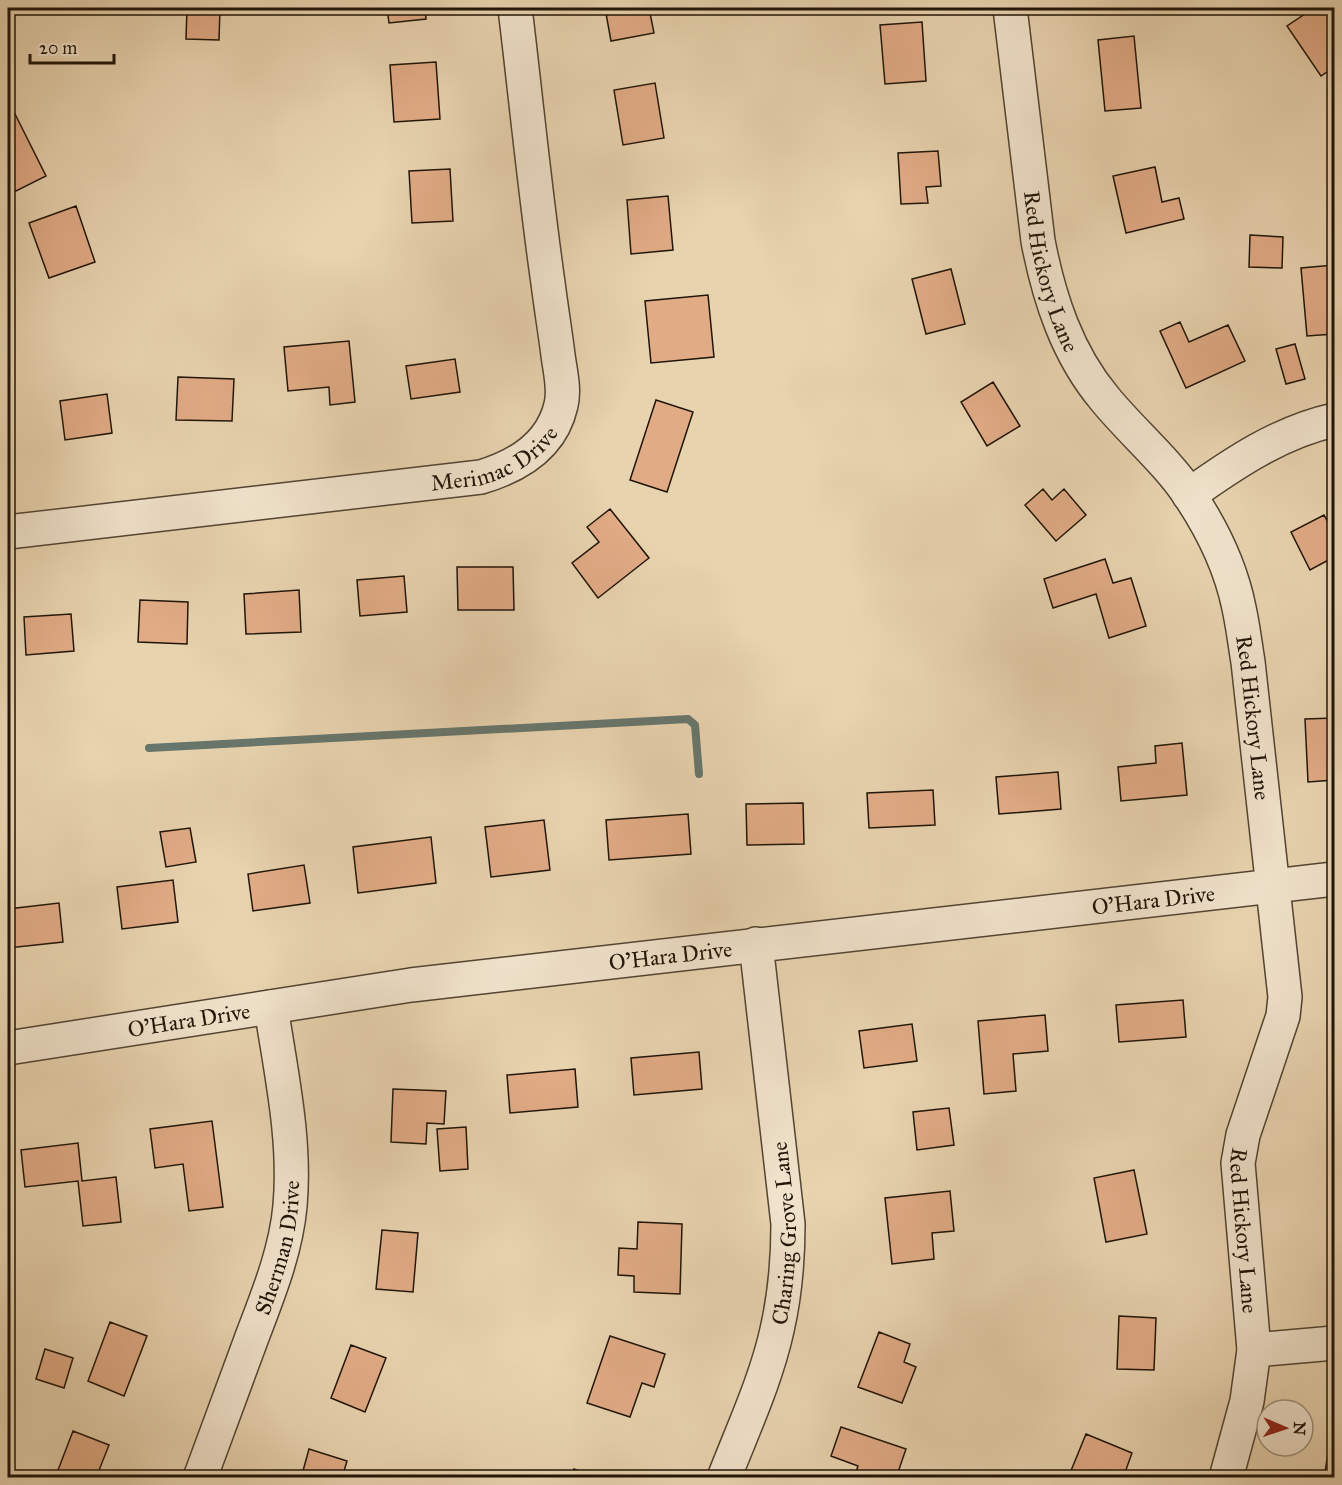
<svg xmlns="http://www.w3.org/2000/svg" width="1342" height="1485" font-family="'IM FELL Great Primer',serif">
<rect width="100%" height="100%" fill="#e8d3af"/>
<filter id="stains"><feTurbulence type="fractalNoise" baseFrequency=".00333" numOctaves="4"/><feColorMatrix values="0 0 0 0 .2 0 0 0 0 .09 0 0 0 0 .02 0 0 0 .5 -.17"/></filter>
<radialGradient id="worn" r=".72"><stop offset=".6" stop-color="#630" stop-opacity="0"/><stop offset="1" stop-color="#630" stop-opacity=".3"/></radialGradient>
<g fill="none" stroke-linecap="round" stroke-linejoin="round">
<!-- stream -->
<path stroke="#67766c" stroke-width="8" d="M149,748L688,719L695,725L699,774"/>
</g>
<!-- building -->
<path fill="#e1ab86" stroke="#201508" stroke-width="1.5" d="M187,8H220L219,40L186,39Z
M387,8H425L426,19L389,23Z
M605,8H649L654,33L611,41Z
M1314,8H1334V67L1321,76L1287,26Z
M922,22L926,81L885,84L880,25Z
M1134,36L1141,108L1105,111L1098,40Z
M436,62L440,119L394,122L390,65Z
M655,83L664,138L623,145L614,90Z
M14,112L46,176L8,195V115Z
M938,151L941,186L926,187L928,203L901,204L898,153Z
M1155,167L1162,202L1179,198L1184,219L1126,233L1113,176Z
M450,169L453,221L412,223L409,171Z
M668,196L673,250L631,254L627,200Z
M76,206L95,262L49,278L29,223Z
M1250,235L1283,237L1282,268L1249,267Z
M1334,265V334L1307,336L1301,268Z
M951,269L965,324L926,334L912,279Z
M708,295L714,357L651,363L645,301Z
M1180,322L1189,342L1228,325L1245,361L1186,388L1160,331Z
M349,341L355,402L330,405L329,387L288,391L284,347Z
M1295,344L1305,379L1286,384L1276,349Z
M455,359L460,392L411,399L406,366Z
M178,377L234,379L232,421L176,420Z
M993,382L1020,426L987,446L961,402Z
M107,394L112,433L65,440L60,401Z
M656,400L693,412L667,492L630,480Z
M1043,489L1052,500L1064,489L1086,515L1056,541L1025,505Z
M610,509L649,558L598,598L572,563L599,542L587,527Z
M1324,515L1332,530L1334,529V557L1310,570L1291,532Z
M1105,559L1113,583L1131,578L1146,626L1109,638L1096,594L1053,608L1044,579Z
M457,567H513L514,610H458Z
M404,576L407,612L360,616L357,580Z
M299,590L301,632L246,634L244,594Z
M140,600L188,602L187,644L138,642Z
M71,614L74,651L26,655L24,617Z
M1334,718V780L1308,782L1305,719Z
M1182,743L1187,795L1121,801L1118,767L1156,763L1155,746Z
M1058,772L1061,809L999,814L996,777Z
M933,790L935,825L869,828L867,793Z
M803,803L804,844L747,845L746,804Z
M688,814L691,854L609,860L606,820Z
M544,820L550,870L491,877L485,827Z
M190,828L196,862L166,867L160,832Z
M431,837L436,883L358,893L353,847Z
M304,865L310,903L253,911L248,874Z
M173,880L178,922L122,929L117,887Z
M59,903L63,942L8,948V909Z
M1183,1000L1186,1037L1119,1042L1116,1005Z
M1045,1015L1048,1051L1013,1054L1016,1091L984,1094L978,1021Z
M912,1024L917,1061L864,1068L859,1031Z
M699,1052L702,1089L634,1095L631,1058Z
M575,1069L578,1107L510,1113L507,1075Z
M393,1089L446,1091L444,1124L427,1123L426,1144L391,1142Z
M949,1108L954,1145L917,1150L913,1112Z
M212,1121L223,1207L189,1211L183,1164L155,1168L150,1129Z
M466,1127L468,1169L440,1171L437,1129Z
M78,1143L82,1181L116,1177L121,1222L83,1226L78,1181L25,1187L21,1150Z
M1134,1170L1147,1234L1106,1242L1094,1178Z
M950,1191L954,1231L932,1233L934,1259L892,1264L885,1198Z
M1330,1195H1334V1246H1333Z
M638,1222L682,1224L680,1294L634,1292V1276L618,1275L619,1248L637,1249Z
M382,1230L418,1233L413,1292L376,1289Z
M1119,1316L1156,1318L1154,1370L1117,1369Z
M110,1322L147,1336L124,1396L88,1381Z
M879,1332L910,1344L904,1362L916,1367L902,1403L858,1387Z
M610,1336L665,1354L654,1387L642,1383L630,1417L587,1403Z
M351,1345L386,1358L365,1412L331,1398Z
M45,1349L73,1358L64,1388L36,1379Z
M1333,1422H1334V1478H1324Z
M841,1427L906,1449L896,1478H854L858,1466L831,1456Z
M73,1431L109,1445L96,1478H55Z
M1086,1434L1132,1453L1123,1478H1068Z
M309,1449L347,1461L342,1478H301Z
M574,1469L600,1478H571Z"/>
<g fill="none" stroke-linecap="round" stroke-linejoin="round">
<defs>
<g id="minor">
<path id="s1" d="M1010,8L1038,241C1049,298 1067,354 1105,399C1131,431 1168,462 1190,496C1212,529 1231,568 1239,608C1243,626 1245,644 1248,662L1285,997L1283,1016L1243,1135L1238,1163L1254,1350L1247,1401L1226,1478"/>
<path d="M1189,495C1234,463 1280,432 1334,420"/>
<path id="s2" d="M8,532L481,477C518,466 552,445 561,405C565,389 560,371 558,355C555,331 551,307 548,283C535,192 526,99 515,8"/>
<path id="s3" d="M8,1048L411,985L1334,879"/>
<path d="M1254,1350L1334,1343"/>
<path id="s4" d="M200,1478C217,1431 235,1384 252,1337C268,1295 286,1251 290,1206C296,1140 281,1073 271,1007"/>
<path id="s5" d="M724,1478C743,1429 766,1380 777,1330C785,1295 788,1259 788,1224L756,944"/>
</g>
</defs>
<!-- minor casing -->
<use href="#minor" stroke="#524432" stroke-width="36"/>
<!-- minor -->
<use href="#minor" stroke="#f0e2cb" stroke-width="33"/>
</g>
<g text-anchor="middle" dominant-baseline="central" stroke-width="4.5" stroke-linejoin="round" paint-order="stroke">
<!-- street labels -->
<g font-size="22" fill="#201508" stroke="#f0e2cb">
<text stroke="none"><textPath href="#s1" startOffset="267">Red Hickory Lane</textPath></text>
<text stroke="none"><textPath href="#s2" startOffset="495">Merimac Drive</textPath></text>
<text stroke="none"><textPath href="#s1" startOffset="771">Red Hickory Lane</textPath></text>
<text stroke="none"><textPath href="#s3" startOffset="1155">O'Hara Drive</textPath></text>
<text stroke="none"><textPath href="#s3" startOffset="669">O'Hara Drive</textPath></text>
<text stroke="none"><textPath href="#s3" startOffset="183">O'Hara Drive</textPath></text>
<text stroke="none"><textPath href="#s1" startOffset="1293">Red Hickory Lane</textPath></text>
<text stroke="none"><textPath href="#s5" startOffset="255">Charing Grove Lane</textPath></text>
<text stroke="none"><textPath href="#s4" startOffset="244">Sherman Drive</textPath></text>
</g>
</g>
<!-- margin -->
<rect width="1342" height="1485" fill="none" stroke="#e8d3af" stroke-width="30"/>
<rect x="9" y="9" width="1324" height="1467" fill="none" stroke="#201508" stroke-width="3"/>
<rect x="15" y="15" width="1312" height="1455" fill="none" stroke="#201508" stroke-width="1.5"/>
<!-- north arrow -->
<g transform="translate(1285 1428) rotate(92)"><circle r="28" fill="#f0e2cb" stroke="#9d907d" stroke-width="1.5"/>
<path d="M0-4.5L10 22L0 15L-10 22Z" fill="#8f2418"/>
<text y="-9" font-size="16" font-weight="bold" text-anchor="middle" fill="#201508">N</text>
</g>
<!-- scale -->
<path d="M30 54v9h84v-9" fill="none" stroke="#201508" stroke-width="3"/>
<text x="39" y="54" font-size="18" fill="#201508" stroke="#f0e2cb" stroke-width="4.5" paint-order="stroke">20 m</text>
<rect width="100%" height="100%" filter="url(#stains)"/>
<rect width="100%" height="100%" fill="url(#worn)"/>
</svg>
